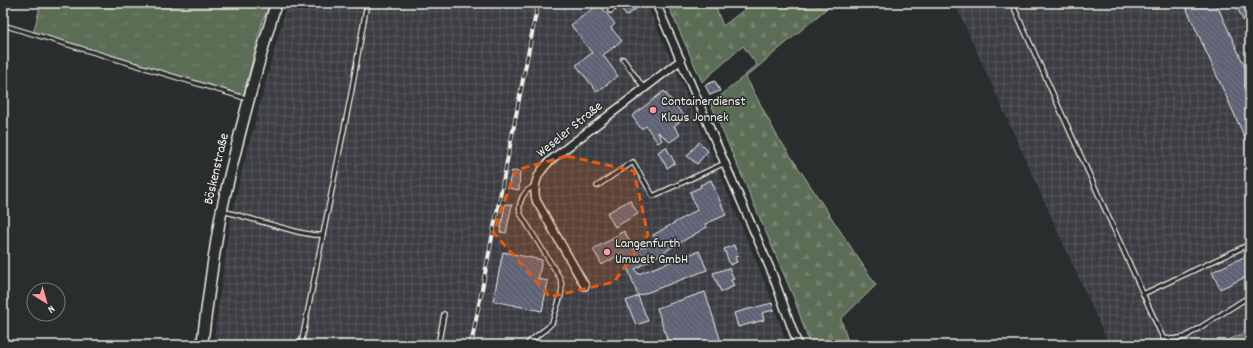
<svg xmlns="http://www.w3.org/2000/svg" width="1253" height="348" viewBox="0 0 1253 348" font-family="Dekko,sans-serif">
  <style>
    .industrial { fill: url(#industrial-grid) }
    .grass { fill: url(#grass-tufts); stroke: #a8afa0 }
    .forest { fill: url(#forest-firs); stroke: #a8afa0 }
    .building { fill: url(#building-back-hatch); stroke: #f4f1e8 }
    .lines { fill: none; stroke-linecap: round; stroke-linejoin: round }
    .lane-casing { stroke: #f4f1e8; stroke-width: 6 }
    .street-casing { stroke: #f4f1e8; stroke-width: 10 }
    .secondary-casing { stroke: #f4f1e8; stroke-width: 13 }
    .lane { stroke: #2a2d2e; stroke-width: 3.5 }
    .street { stroke: #2a2d2e; stroke-width: 7 }
    .secondary { stroke: #2a2d2e; stroke-width: 10 }
    .rail-casing { stroke: #f4f1e8; stroke-width: 4 }
    .rail { stroke: #2a2d2e; stroke-width: 2.5; stroke-dasharray: 8; stroke-linecap: butt }
    .marked { fill: #e8590c; fill-opacity: 0.2; stroke: #e8590c; stroke-width: 3; stroke-dasharray: 8 5; stroke-linejoin: round }
    .poi-dot { fill: #ff9aa2; stroke: #2a2d2e; stroke-width: 1.5 }
    .labels { text-anchor: middle; dominant-baseline: central; stroke-width: 3; stroke-linejoin: round; paint-order: stroke }
    .poi-label { font-size: 14px; fill: #f4f1e8; stroke: #2a2d2e; text-anchor: start }
    .street-label { font-size: 14px; fill: #f4f1e8; stroke: #2a2d2e }
  </style>
  <defs>
    <pattern id="industrial-grid" width="8" height="8" patternUnits="userSpaceOnUse"><rect width="8" height="8" fill="#3a3d43"/><path d="M0 4h8M4 0v8" fill="none" stroke="#575a5e"/></pattern>
    <pattern id="grass-tufts" width="24" height="20" patternUnits="userSpaceOnUse"><rect width="24" height="20" fill="#5b6d57"/><path d="M3 7l-1-3M5 7V3M7 7l1-3M15 17l-1-3M17 17v-4M19 17l1-3" fill="none" stroke="#73826f"/></pattern>
    <pattern id="forest-firs" width="22" height="20" patternUnits="userSpaceOnUse"><rect width="22" height="20" fill="#5b6d57"/><path d="M5 1l3.5 6h-7zM16 11l3.5 6h-7z" fill="#73826f"/></pattern>
    <pattern id="building-back-hatch" width="6" height="6" patternUnits="userSpaceOnUse"><rect width="6" height="6" fill="#5e6274"/><path d="M-1 5l2 2M0 0l6 6M5-1l2 2" fill="none" stroke="#767988"/></pattern>
  </defs>
  <rect width="100%" height="100%" fill="#2a2d2e"/>
  <filter id="ink" filterUnits="userSpaceOnUse"><feTurbulence type="fractalNoise" baseFrequency=".025" numOctaves="2"/><feDisplacementMap in="SourceGraphic" scale="8" xChannelSelector="R" yChannelSelector="G"/><feConvolveMatrix kernelMatrix="1 2 1 2 8 2 1 2 1" color-interpolation-filters="sRGB"/></filter>
  <g filter="url(#ink)">
    <path class="industrial" d="M287 3H646L677 73 712 155 770 295 787 345H213L230 222 243 167Z
      M955 3H1250V330L1218 345H1109Z"/>
    <path class="grass" d="M41 3H271L263 19 243 97 33 34Z
      M1250 330V345H1218Z"/>
    <path class="forest" d="M667 3H714L723 26 753 3H833L746 77 776 134 876 285 841 319 849 345H810L794 298 711 104 757 65 743 46 702 82Z"/>
    <path class="building" d="M630 3H633L637 8 626 16 622 9Z
      M1184 3H1216L1250 78V149Z
      M1235 3H1250V35Z
      M599 4 615 24 611 28 622 41 603 55 618 76 597 92 576 65 592 53 571 25Z
      M715 81 720 91 710 95 705 85Z
      M664 91 685 117 674 126 680 135 670 142 657 131 662 140 658 143 646 126 641 129 632 116Z
      M699 142 708 151 697 164 687 156Z
      M666 147 675 163 667 168 658 152Z
      M512 171 520 172 519 190 508 188Z
      M711 180 726 215 705 224 707 227 635 269 638 274 699 251 707 270 638 296 648 321 636 325 626 301 638 296 622 253 602 265 593 249 616 237 615 236 624 231 635 250 657 242 653 235 697 210 690 192 701 187 700 185Z
      M630 200 638 214 615 227 607 213Z
      M505 204 512 205 506 233 500 232Z
      M734 245 738 256 735 257 737 262 730 265 724 249Z
      M503 252 542 260 538 279 548 281 542 311 493 301Z
      M1250 254V275L1220 289 1212 272Z
      M729 268 734 279 731 280 734 286 721 292 713 273Z
      M705 292 722 345H669L657 308Z
      M772 303 774 310 762 313 764 320 738 327 734 313Z"/>
    <g class="lines">
      <g class="lane-casing">
        <path id="lane" d="M1012 3 1163 338 1173 339 1185 337 1250 296
          M610 11 621 3
          M3 25 248 99
          M623 59 644 88
          M597 186 633 162 653 196 725 163
          M223 211 298 232 314 235H323
          M1143 294 1250 244
          M301 345 351 94 367 3
          M438 345 444 314
          M527 345 530 341 547 328 552 323 561 295 562 286 560 278 520 213C518 201 524 190 535 186"/>
      </g>
      <g class="street-casing">
        <path id="street" d="M656 3 772 273 798 345
          M585 286 536 200C532 182 539 171 552 159L681 60"/>
      </g>
      <g class="secondary-casing">
        <path id="secondary" d="M202 345C208 300 213 254 222 209 237 140 256 71 276 3"/>
      </g>
      <use href="#lane" class="lane"/>
      <use href="#street" class="street"/>
      <use href="#secondary" class="secondary"/>
      <g class="rail-casing">
        <path id="rail" d="M471 345 538 3"/>
      </g>
      <use href="#rail" class="rail"/>
    </g>
  </g>
  <path class="marked" d="M567 156 634 171 648 235 614 282 550 297 493 232 516 170Z"/>
  <g class="poi-dot">
    <circle cx="653" cy="110" r="4"/>
    <circle cx="607" cy="252" r="4"/>
  </g>
  <g class="labels">
    <g class="poi-label">
      <text x="661" y="102">Containerdienst<tspan x="661" dy="16">Klaus Jonnek</tspan></text>
      <text x="615" y="244">Langenfurth<tspan x="615" dy="16">Umwelt GmbH</tspan></text>
    </g>
    <g class="street-label">
      <text transform="translate(570 130) rotate(-39)">Weseler Straße</text>
      <text transform="translate(217 169) rotate(-77)">Böskenstraße</text>
    </g>
  </g>
  <rect width="1253" height="348" fill="none" stroke="#2a2d2e" stroke-width="16"/>
  <rect x="8" y="8" width="1237" height="332" fill="none" stroke="#f4f1e8" stroke-width="1.5" filter="url(#ink)"/>
  <g transform="translate(46 302) rotate(143)"><circle r="19" fill="#2a2d2e" stroke="#7b7b78"/>
  <path d="M0-3L7 15L0 10L-7 15Z" fill="#ff9aa2"/>
  <text y="-6" font-size="11" font-weight="bold" text-anchor="middle" fill="#f4f1e8">N</text>
  </g>
</svg>
